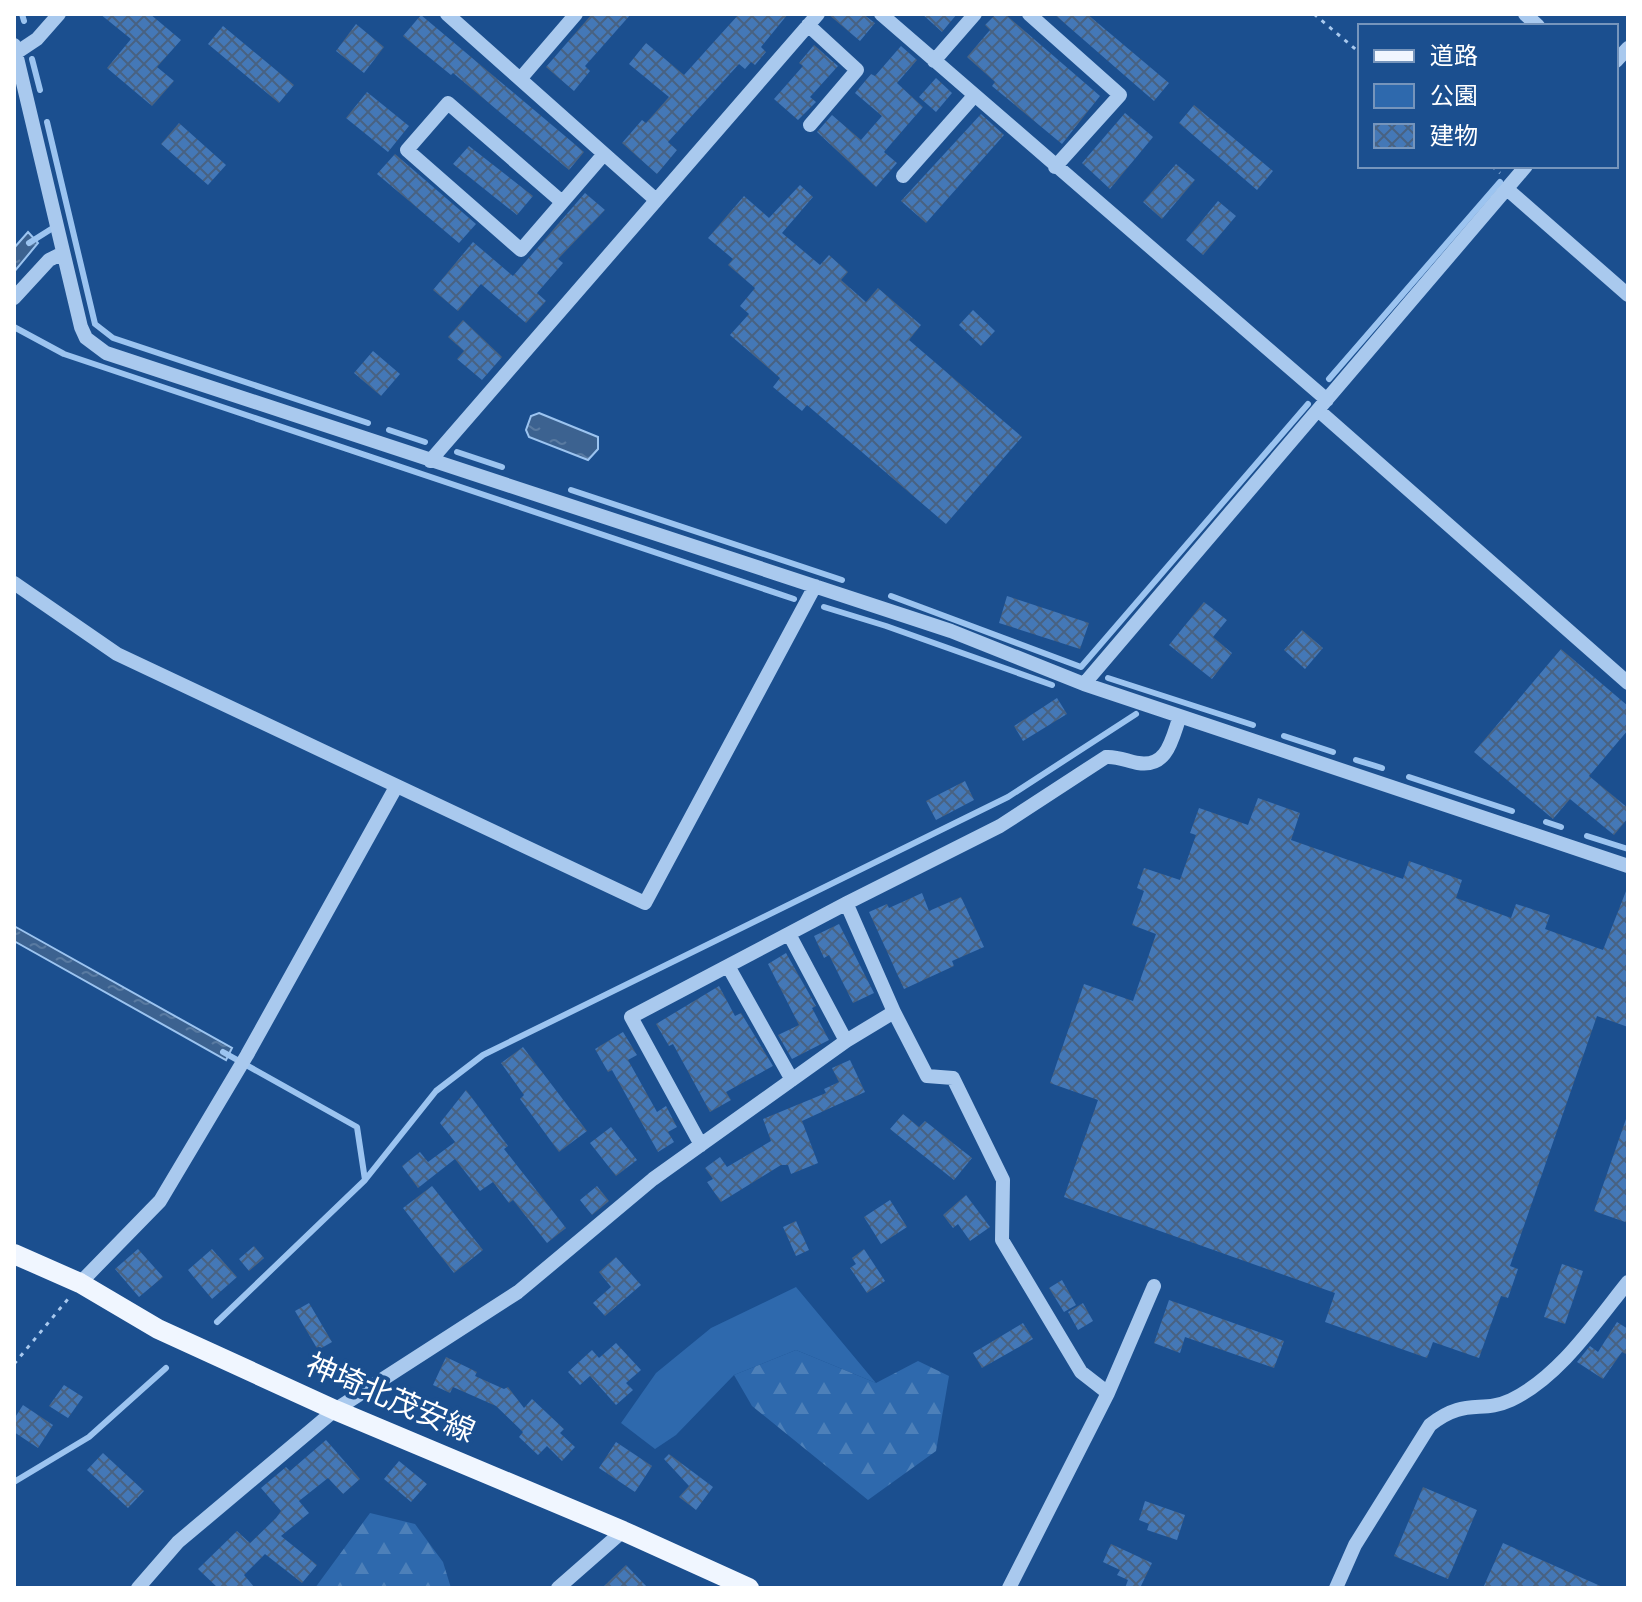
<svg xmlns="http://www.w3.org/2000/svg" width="1642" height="1602" viewBox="0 0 1642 1602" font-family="'Alegreya Sans','Noto Sans JP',sans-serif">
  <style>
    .green { fill: #2e69ad }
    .forest { fill: url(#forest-firs) }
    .water { fill: url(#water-ripples); stroke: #9cc4f0; stroke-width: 2 }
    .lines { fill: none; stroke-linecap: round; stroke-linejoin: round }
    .stream { stroke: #9cc4f0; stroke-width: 6 }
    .building { fill: url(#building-cross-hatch) }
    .path { stroke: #a9c9ee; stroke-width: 3; stroke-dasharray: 4 6; stroke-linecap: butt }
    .minor { stroke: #a9c9ee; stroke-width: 14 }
    .major { stroke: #f0f6ff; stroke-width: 20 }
    .labels { text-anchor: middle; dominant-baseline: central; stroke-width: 8; stroke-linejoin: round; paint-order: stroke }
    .street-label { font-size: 30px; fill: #fff; stroke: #1b4f8f }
  </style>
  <defs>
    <pattern id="forest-firs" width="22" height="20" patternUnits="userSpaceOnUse" patternTransform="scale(2)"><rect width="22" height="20" fill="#2e69ad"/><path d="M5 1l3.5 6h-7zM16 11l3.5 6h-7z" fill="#4d80b9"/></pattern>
    <pattern id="water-ripples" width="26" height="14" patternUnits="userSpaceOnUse" patternTransform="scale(2)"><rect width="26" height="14" fill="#3c6290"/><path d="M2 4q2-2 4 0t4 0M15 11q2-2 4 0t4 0" fill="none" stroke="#597aa1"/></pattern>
    <pattern id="building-cross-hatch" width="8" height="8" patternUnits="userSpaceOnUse" patternTransform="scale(2)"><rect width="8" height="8" fill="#4478b7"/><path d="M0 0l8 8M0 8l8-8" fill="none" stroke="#486282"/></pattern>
  </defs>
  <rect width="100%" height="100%" fill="#1b4f8f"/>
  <path class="green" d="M796 1287 876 1383 796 1350 734 1375 676 1435 655 1449 621 1423 656 1373 711 1328Z"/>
  <path class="forest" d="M796 1350 876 1383 918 1361 949 1376 936 1451 868 1500 752 1406 734 1375Z
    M370 1513 415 1524 443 1562 451 1588H315Z"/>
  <path class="water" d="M28 232 38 243 14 272V248Z
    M539 413 598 437V449L588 460 529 437 526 430 531 416Z
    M14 926 232 1048 226 1060 14 941Z"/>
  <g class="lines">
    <path class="stream" d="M22 14 24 21
      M32 59 40 90
      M47 122 95 324 113 338 368 423
      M29 243 56 226
      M14 327 64 354 794 599
      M1329 379 1500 182
      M389 430 425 442
      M457 452 502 467
      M571 490 842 580
      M891 596 1081 667 1308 404
      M824 607 886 626 1052 685
      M1108 678 1253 725
      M1284 736 1333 752
      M1356 760 1382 768
      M1409 777 1512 811
      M1546 822 1561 827
      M1587 836 1628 849
      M223 1052 357 1127 365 1180
      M217 1322 365 1180 436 1091 483 1055 1008 797 1136 714
      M14 1482 89 1437 166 1368"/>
  </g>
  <path class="building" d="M100 14H150L181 40 157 67 174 81 152 106 107 68 131 39Z
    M592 14H631L585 66 590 71 574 91 546 67Z
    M739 14H788L761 47 766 52 755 65 751 62 745 69 739 64 668 142 677 150 657 174 622 143 642 120 646 123 669 97 629 64 646 43 684 75Z
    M828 14H863L875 23 860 41Z
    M922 14H957L942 32Z
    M996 14H1005L1100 96 1062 144 992 86 995 82 967 57 990 30 985 25Z
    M1054 14H1087L1169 83 1154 101Z
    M421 15 584 152 569 170 453 73 451 75 403 36Z
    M356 24 384 47 364 73 336 51Z
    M223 26 294 85 279 103 208 44Z
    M814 45 838 66 810 97 816 102 798 120 774 99 803 66 799 63Z
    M901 46 917 60 897 83 923 107 884 152 897 163 876 187 817 132 832 115 861 140 882 116 855 93 871 74 875 76Z
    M936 78 952 93 936 112 919 97Z
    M367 92 409 126 388 152 346 118Z
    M1194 105 1273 171 1257 190 1179 123Z
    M1125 113 1153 137 1110 189 1082 163Z
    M981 114 1004 135 926 223 901 201Z
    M179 123 226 165 208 185 161 144Z
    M469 146 533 196 517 215 453 164Z
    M395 154 476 224 459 243 377 174Z
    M1176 164 1195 180 1162 219 1143 202Z
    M800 185 813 197 782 233 820 265 829 255 848 272 841 280 866 302 878 288 921 325 909 340 1022 437 946 524 807 405 802 411 773 387 780 378 730 335 749 314 740 306 755 288 728 265 733 259 708 238 744 196 769 218Z
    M585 193 605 210 558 259 563 263 537 293 546 301 526 323 481 284 458 311 433 290 473 242 513 276Z
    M1218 201 1236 216 1203 255 1186 240Z
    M973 310 995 331 981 346 959 325Z
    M463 320 502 357 482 380 457 359 464 351 448 337Z
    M373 351 400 374 381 396 354 373Z
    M1007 596 1089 623 1080 649 999 623Z
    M1204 602 1227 620 1213 637 1232 653 1212 679 1169 645Z
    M1302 630 1323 648 1305 669 1284 650Z
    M1561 649 1628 706V730L1589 776 1628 808V818L1614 835 1570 799 1553 819 1474 752Z
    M1057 698 1067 714 1023 741 1014 726Z
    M965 781 974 800 936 820 926 801Z
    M1258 798 1300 813 1291 840 1403 879 1409 861 1462 880 1456 898 1511 918 1516 904 1550 915 1545 929 1603 950 1628 886V1027L1597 1016 1510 1266 1518 1269 1508 1298 1501 1296 1479 1358 1433 1342 1427 1358 1325 1322 1335 1293 1064 1197 1098 1100 1050 1083 1084 984 1133 1001 1156 934 1132 925 1144 891 1137 888 1144 868 1180 880 1196 835 1190 833 1199 808 1248 825Z
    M922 893 929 911 961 897 984 947 952 961 954 966 904 989 869 912 887 904 889 908Z
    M839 924 874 993 853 1003 829 955 824 958 814 936Z
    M786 953 816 1006 812 1008 829 1040 792 1059 778 1035 799 1025 768 964Z
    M719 986 735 1016 741 1013 773 1066 726 1092 731 1100 710 1112 673 1044 669 1046 656 1024Z
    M623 1032 637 1055 628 1060 657 1112 666 1106 677 1127 668 1132 674 1142 658 1152 612 1070 608 1072 595 1049Z
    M523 1047 587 1131 559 1152 520 1099 524 1095 501 1063Z
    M850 1060 865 1092 802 1121 818 1163 791 1174 788 1165H781L721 1202 707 1182 713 1179 705 1168 720 1157 727 1167 771 1141 763 1119 826 1093 824 1089 839 1082 832 1068Z
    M466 1090 508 1146 504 1149 566 1228 547 1243 513 1200 509 1203 493 1182 480 1191 455 1159 418 1188 402 1166 420 1152 428 1162 455 1142 440 1123Z
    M903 1114 919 1127 925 1121 972 1158 954 1180 890 1129Z
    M1626 1119H1628V1223L1594 1211Z
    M611 1127 637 1160 616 1176 590 1143Z
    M432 1186 483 1250 454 1273 403 1208Z
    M597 1186 609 1201 592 1215 580 1200Z
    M966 1195 990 1227 970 1241 958 1224 953 1228 943 1215Z
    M890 1200 907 1227 881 1244 864 1217Z
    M796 1221 809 1250 796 1256 783 1227Z
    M254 1246 264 1258 249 1271 239 1259Z
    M138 1249 163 1277 139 1297 115 1269Z
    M212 1249 237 1277 212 1299 188 1270Z
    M864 1249 885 1281 867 1293 850 1268 856 1264 852 1258Z
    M616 1257 641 1285 605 1316 593 1303 611 1287 599 1272Z
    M1562 1264 1583 1271 1565 1324 1544 1317Z
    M1062 1280 1076 1305 1064 1312 1049 1288Z
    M1169 1300 1284 1341 1274 1368 1185 1337 1180 1353 1154 1343Z
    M309 1303 332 1342 318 1350 295 1311Z
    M1083 1303 1093 1321 1078 1330 1068 1312Z
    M1617 1322 1628 1329V1355L1622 1352 1603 1379 1577 1362 1590 1346 1598 1352Z
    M1023 1323 1033 1339 982 1368 973 1353Z
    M616 1343 641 1370 626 1383 633 1390 616 1405 590 1376 580 1385 568 1372 592 1350 599 1358Z
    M446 1357 477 1372 475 1376 504 1389 508 1387 524 1408 532 1399 564 1429 560 1433 575 1447 562 1461 547 1446 538 1455 519 1437 523 1432 496 1406 453 1387 450 1393 433 1385Z
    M64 1385 83 1397 68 1418 49 1406Z
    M23 1405 53 1425 38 1448 14 1432V1419Z
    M326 1440 360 1479 343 1494 328 1478 299 1501 309 1513 281 1536 317 1565 302 1583 265 1554 244 1575 255 1588H218L198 1569 237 1531 250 1543 276 1518 281 1511 261 1488 286 1467 290 1471Z
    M616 1442 652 1466 635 1492 599 1468Z
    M103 1453 144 1491 128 1508 87 1470Z
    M669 1454 713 1487 696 1510 679 1497 689 1486 664 1459Z
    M399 1461 427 1484 411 1502 384 1479Z
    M1423 1487 1477 1510 1448 1579 1394 1556Z
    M1145 1501 1185 1515 1177 1540 1147 1530 1149 1524 1139 1520Z
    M1503 1543 1605 1588H1483Z
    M1111 1544 1152 1563 1140 1588H1125L1128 1580 1117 1575 1120 1570 1103 1562Z
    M626 1565 648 1588H602Z"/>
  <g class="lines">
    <path class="path" d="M1314 14 1360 53
      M1492 166 1500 173
      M14 1364 68 1299"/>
    <path class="minor" d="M447 14 656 200
      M881 14 1327 400
      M1029 14 1120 95 1055 167
      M1525 14 1538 26
      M808 25 857 70 810 125
      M14 45 81 327 86 338 106 353 951 631 1084 684 1628 866
      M16 53 37 39 59 14
      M934 61 975 14
      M1616 61 1628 48
      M521 78 576 14
      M903 176 974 96
      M1507 189 1628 295
      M562 202 448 103 407 150 521 250 604 154
      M14 298 49 260 63 253
      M1318 410 1628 683
      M430 461 818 14
      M14 583 117 654 645 903 815 586
      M1084 684 1526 166
      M789 934 846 1041
      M728 966 792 1080
      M894 1012 848 907 849 902 1000 826 1106 757C1117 756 1127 761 1138 763 1168 768 1172 738 1180 716
      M701 1145 631 1017 849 902
      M80 1283 160 1201 247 1055 396 787
      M138 1588 178 1542 335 1410 518 1292 653 1179 846 1041 894 1012 927 1076 953 1078 1003 1180 1002 1240 1081 1372 1108 1393
      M558 1588 623 1531
      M1009 1588 1108 1393 1154 1286
      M1336 1588 1355 1545 1430 1425C1465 1397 1481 1414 1511 1400 1559 1377 1595 1323 1628 1282"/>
    <path class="major" d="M14 1254 80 1283 158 1329 335 1410 623 1531 749 1588"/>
  </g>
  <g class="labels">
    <g class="street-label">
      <text transform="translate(390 1399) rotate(23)">神埼北茂安線</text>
    </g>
  </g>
  <rect width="1642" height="1602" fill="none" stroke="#ffffff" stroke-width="32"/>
  <rect x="1358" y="24" width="260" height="144" fill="#1b4f8f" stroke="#7695bc" stroke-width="2"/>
  <rect x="1374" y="50" width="40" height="12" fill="#f0f6ff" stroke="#7695bc" stroke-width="2"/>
  <text x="1430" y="64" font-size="24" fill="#ffffff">道路</text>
  <rect x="1374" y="84" width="40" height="24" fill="#2e69ad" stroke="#7695bc" stroke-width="2"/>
  <text x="1430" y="104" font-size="24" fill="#ffffff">公園</text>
  <rect x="1374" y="124" width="40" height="24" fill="url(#building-cross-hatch)" stroke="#7695bc" stroke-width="2"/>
  <text x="1430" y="144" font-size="24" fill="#ffffff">建物</text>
</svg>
